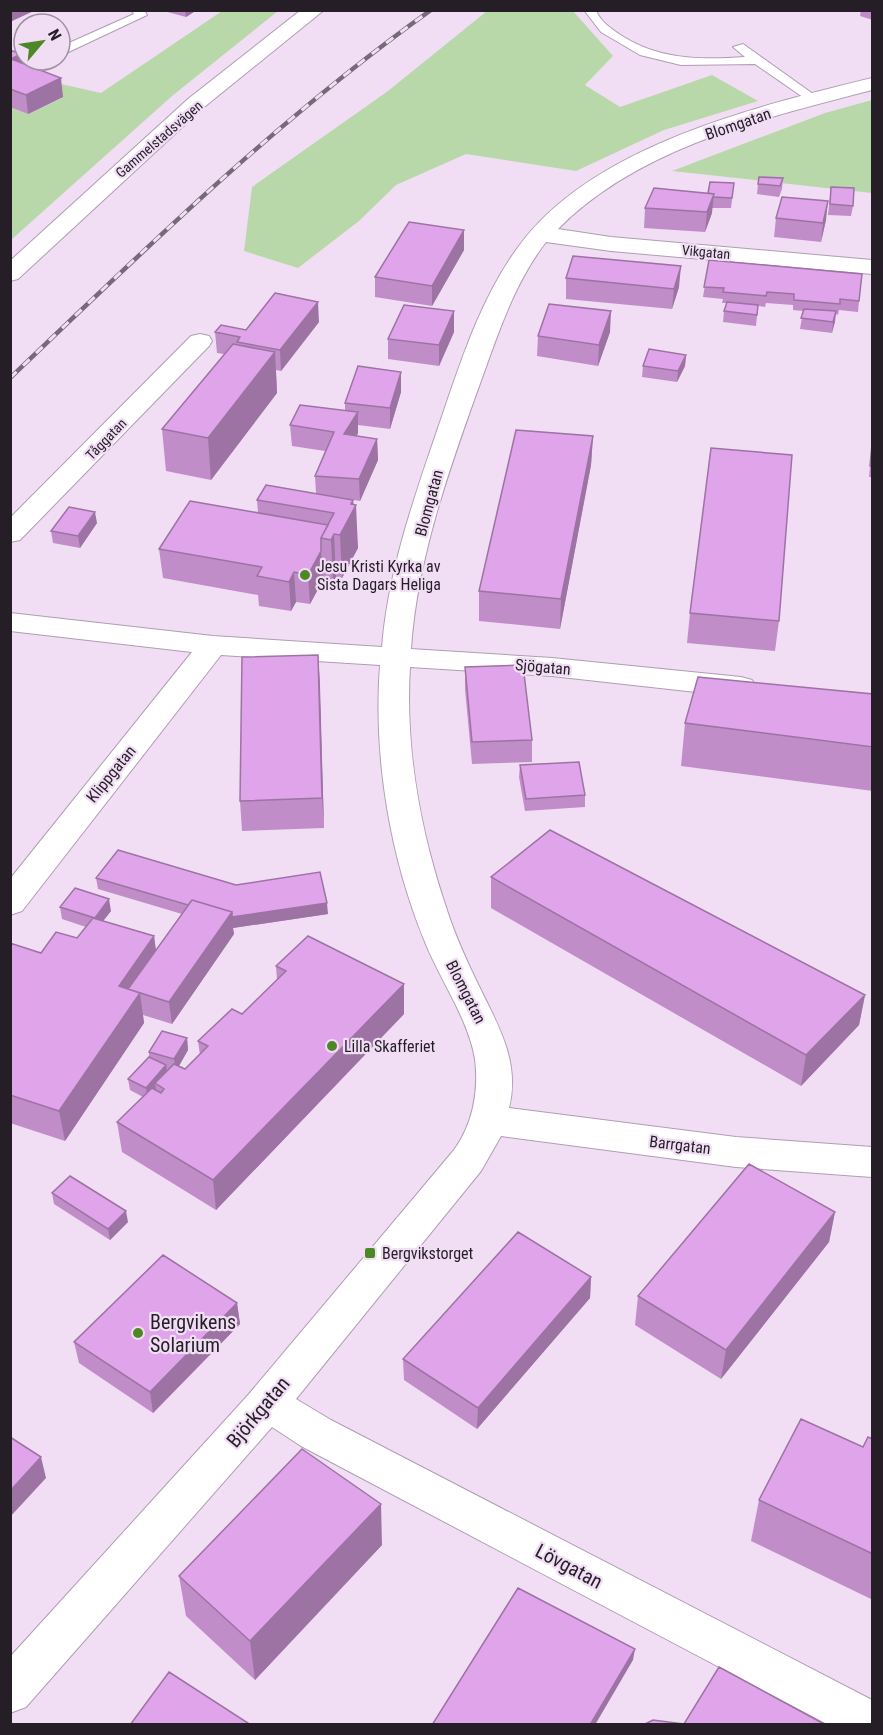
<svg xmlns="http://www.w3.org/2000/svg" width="883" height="1735" viewBox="0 0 883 1735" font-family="'Roboto Condensed',sans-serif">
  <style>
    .green { fill: #b8d8a9 }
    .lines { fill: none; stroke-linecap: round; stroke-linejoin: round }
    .service-casing { stroke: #af9db2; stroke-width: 2 }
    .minor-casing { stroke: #af9db2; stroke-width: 2 }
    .tertiary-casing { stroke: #af9db2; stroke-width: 2 }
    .service { fill: #fff; fill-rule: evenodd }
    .minor { fill: #fff; fill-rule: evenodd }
    .tertiary { fill: #fff; fill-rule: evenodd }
    .rail-casing { stroke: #766a78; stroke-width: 4.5 }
    .rail { stroke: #f1def5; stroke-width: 3; stroke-dasharray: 9; stroke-linecap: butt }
    .wall { fill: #c08dc8 }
    .shaded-wall { fill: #9c73a3 }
    .building { fill: #dfa4e9; stroke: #9c73a3; stroke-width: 1.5 }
    .poi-dot { fill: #4c8826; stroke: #f1def5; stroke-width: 2 }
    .labels { text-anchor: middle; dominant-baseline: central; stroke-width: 4.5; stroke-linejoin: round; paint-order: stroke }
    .far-street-label { font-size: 14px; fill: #251e26; stroke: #f1def5 }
    .street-label { font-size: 16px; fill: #251e26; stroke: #f1def5 }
    .poi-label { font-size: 16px; fill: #251e26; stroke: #f1def5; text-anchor: start }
    .near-poi-label { font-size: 20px; fill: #251e26; stroke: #f1def5; text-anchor: start }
    .near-street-label { font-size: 20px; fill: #251e26; stroke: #f1def5 }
  </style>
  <rect width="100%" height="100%" fill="#f1def5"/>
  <path class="green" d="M222 11H278L172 96 11 240V107L28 114 62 98 52 82 101 93Z
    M487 11H573L613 56 585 85 620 107 712 75 758 101 664 130 576 171 466 154 396 185 359 221 298 268 244 251 252 187 388 91Z
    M872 100V193L672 171 825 113Z"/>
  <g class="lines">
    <g class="service-casing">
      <path id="service" d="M131 10H144L147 15 60 56V47L134 14Z
        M584 10H596C600 21 609 27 619 34 658 60 700 60 745 57L733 47 743 44 820 99 818 102H810L755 64 681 65 640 55 601 32Z
        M33 60H48L36 67 30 63Z"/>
    </g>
    <g class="minor-casing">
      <path id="minor" d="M872 78V90C765 118 639 147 558 229L611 237 872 260V274L611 251 546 242C515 282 499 331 482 378 451 464 417 557 411 649L552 658 741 677 752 680 756 687 752 694 741 697 552 676 410 667C405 746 420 829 445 904 453 930 464 955 476 980 496 1022 521 1060 509 1108L736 1137 872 1147V1177L736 1167 501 1136 481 1171 296 1399 331 1420 872 1700V1724H827L301 1446 272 1427 26 1707 10 1713V1657L249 1394 454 1150C473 1124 479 1091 475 1059 468 1018 440 980 425 942 390 857 373 757 380 665L221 655 22 911 10 915V879L192 652 10 631V613L213 636 382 647C388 572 414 498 438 428 459 367 480 298 519 246 592 146 757 106 872 78Z
        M200 334 209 336 212 341 209 346 20 540 10 542V518L191 336Z"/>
    </g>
    <g class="tertiary-casing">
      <path id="tertiary" d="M301 10H324L203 108 18 279 10 281V261L188 99Z"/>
    </g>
    <use href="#service" class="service"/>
    <use href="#minor" class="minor"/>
    <use href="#tertiary" class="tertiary"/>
    <g class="rail-casing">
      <path id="rail" d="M10 378C145 249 278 119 431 10"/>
    </g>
    <use href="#rail" class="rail"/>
  </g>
  <path class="wall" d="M160 10H197L186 17Z
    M861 10H873V20L860 16Z
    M10 50 21 54 22 64 63 97 28 114 10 107Z
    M783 178 782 189 779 197 757 194 758 184Z
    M734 183 731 208H712V213L705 232 644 228 645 208 708 193Z
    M831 187 853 206 851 216 828 215Z
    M776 218 826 220 821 242 774 237Z
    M464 250 432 306 375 297V277Z
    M709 260 859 301 858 312 839 310 838 315 836 314 832 333 800 329 803 311 793 310V305L766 303 765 307 758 306 756 326 723 322 724 311 727 303H722L723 299 703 297Z
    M566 278 679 287 672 309 566 299Z
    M454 311V332L439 366 388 359V339Z
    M319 322 281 371 276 370 277 393 211 480 166 471 162 429 224 354 217 353 215 332 246 330Z
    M610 332 598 366 537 356 538 336Z
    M686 355 685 366 677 382 642 377 643 366Z
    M401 372V392L390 429 358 425V433L357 436 377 439 378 460 360 501 353 500 358 548 342 578 336 577 333 582 323 580 310 604 296 602 291 611 259 606 258 595 163 578 159 549 258 513 257 500 316 493 315 476 325 451 292 446 290 425 345 411V403Z
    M593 436 591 465 560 629 479 621V591Z
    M872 445H873V477H869Z
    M97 523 80 548 53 543 51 531Z
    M690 613 779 621 775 651 687 643Z
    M465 667 532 740V762L472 764 465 689Z
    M319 669 324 828 242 831 240 801Z
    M873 694V791L681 766 685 723Z
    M520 765 585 795V807L525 811 519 777Z
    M491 877 865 995 859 1025 801 1086 491 908Z
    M96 878 328 914 233 928 234 934 172 1024 143 1015 144 1023 65 1141 10 1123V943L41 953 77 938 86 927 62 919 60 907 111 911 103 921 154 936 156 951 182 914 98 889Z
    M276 966 404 1014 216 1210 122 1152 117 1122 143 1097 130 1090 128 1079 149 1057V1052L187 1038 188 1050 179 1066 185 1069 200 1055 198 1041 242 1014 277 980Z
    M52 1193 128 1222 110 1240 54 1204Z
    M835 1212 829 1242 721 1379 635 1325 638 1296Z
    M591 1277 590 1298 477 1429 404 1380 403 1359Z
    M237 1303 240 1324 153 1413 79 1363 74 1342Z
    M873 1439V1600L751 1541 759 1500 863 1447Z
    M382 1545 255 1680 186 1616 179 1576Z"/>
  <path class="shaded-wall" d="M10 10H36L10 22Z
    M185 10H197L186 17Z
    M21 54 24 73 11 59Z
    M61 78 63 97 28 114 26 95Z
    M714 194 712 213 705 232 707 212Z
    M828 201 826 220 821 242 823 223Z
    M464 230V250L432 306V286Z
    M681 266 679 287 672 309 674 289Z
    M318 302 319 322 281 371 280 350Z
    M454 311V332L439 366V345Z
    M611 311 610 332 598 366 599 345Z
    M836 311 835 322 832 333 833 322Z
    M275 352 277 393 211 480 208 438Z
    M686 355 685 366 677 382 678 371Z
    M401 372V392L390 429V408Z
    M358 412V433L345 455 344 434Z
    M593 436 591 465 560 629 561 599Z
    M377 439 378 460 360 501 359 479Z
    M353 500 354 510 356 505 358 548 342 578 340 535Z
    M95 512 97 523 80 548 78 536Z
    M334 534 336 577 333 582 331 540Z
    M321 551 323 580 310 604 308 575Z
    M294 572 296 602 291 611 289 582Z
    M318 655 320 685 324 828 322 798Z
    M109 899 111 911 96 930 94 919Z
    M327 903 328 914 233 928 234 934 172 1024 169 1002 232 912Z
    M154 936 158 967 140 993 119 986Z
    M404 984V1014L216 1210 213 1180Z
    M140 993 144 1023 65 1141 59 1111Z
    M865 995 859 1025 801 1086 806 1055Z
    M187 1038 188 1050 176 1071 174 1059Z
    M166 1065 168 1077 155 1083 156 1090 148 1099 146 1088Z
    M126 1211 128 1222 110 1240 108 1229Z
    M835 1212 829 1242 721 1379 726 1350Z
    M591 1277 590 1298 477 1429 478 1408Z
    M237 1303 240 1324 153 1413 150 1392Z
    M41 1457 46 1478 10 1517V1491Z
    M381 1504 382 1545 255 1680 250 1641Z
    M635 1649 633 1660 595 1725H590Z"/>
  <path class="building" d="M10 50 21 54 11 59 61 78 26 95 10 89Z
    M759 177 783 178 780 186 758 184Z
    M710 182 734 183 732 198 713 197 714 194 708 193Z
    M831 187 854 188 853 206 830 204Z
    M654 188 714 194 707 212 645 208Z
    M782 197 828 201 823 223 776 218Z
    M409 222 464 230 432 286 375 277Z
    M573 256 681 266 674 289 566 278Z
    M709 260 862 274 859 301 840 299V304L794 300V294L767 292 766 296 723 292 724 288 704 287Z
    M275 293 318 302 280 350 237 342 240 337 215 332 221 325 246 330Z
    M727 302 758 305 757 315 724 311Z
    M549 304 611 311 599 345 538 336Z
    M404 305 454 311 439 345 388 339Z
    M804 309 836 311 833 322 801 318Z
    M233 344 275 352 208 438 162 429Z
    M649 349 686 355 678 371 643 366Z
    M358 366 401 372 390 408 345 403Z
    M300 405 358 412 344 434 377 439 359 479 315 476 334 432 290 425Z
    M516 430 593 436 561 599 479 591Z
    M872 445H873V466H870Z
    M711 448 792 455 779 621 690 613Z
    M266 485 353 500 351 504 356 505 340 535 334 534 331 540 321 538 334 513 257 500Z
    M190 501 328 525 321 538V551L308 575 294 572 289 582 257 576 262 567 159 549Z
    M69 507 95 512 78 536 51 531Z
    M318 655 322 798 240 801 242 657Z
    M523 665 532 740 472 742 465 667Z
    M698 677 873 694V747L685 723Z
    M579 762 585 795 526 799 520 765Z
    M550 830 865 995 806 1055 491 877Z
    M118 850 236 885 320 872 327 903 232 917V912L192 900 188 905 96 878Z
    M75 888 109 899 95 918 60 907Z
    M192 900 232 912 169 1002 128 989Z
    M93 918 154 936 119 986 140 993 59 1111 10 1095V943L41 953 56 932 77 938Z
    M308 936 404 984 213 1180 117 1122 152 1088 161 1093 164 1089 155 1083 174 1064 185 1069 208 1046 198 1041 232 1009 242 1014 286 971 276 966Z
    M162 1031 187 1038 174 1059 149 1052Z
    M149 1057 166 1065 146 1088 128 1079Z
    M749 1164 835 1212 726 1350 638 1296Z
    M70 1176 126 1211 108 1229 52 1193Z
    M518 1232 591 1277 478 1408 403 1359Z
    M163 1255 237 1303 150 1392 74 1342Z
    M801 1419 863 1447 868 1437 873 1439V1554L759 1500Z
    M10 1437 41 1457 10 1491Z
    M302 1449 381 1504 250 1641 179 1576Z
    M518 1588 635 1649 590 1725H432Z
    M719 1667 826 1725H643L653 1720 684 1724Z
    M169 1672 251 1725H130Z"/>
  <g class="poi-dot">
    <circle cx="305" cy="575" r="6"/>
    <circle cx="332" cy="1046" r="6"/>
    <rect x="364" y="1247" width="12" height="12" rx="3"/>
    <circle cx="138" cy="1333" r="6"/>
  </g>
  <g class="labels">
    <g class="far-street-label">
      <text transform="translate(159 139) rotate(-41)">Gammelstadsvägen</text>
      <text transform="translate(706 252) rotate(5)">Vikgatan</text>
      <text transform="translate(106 439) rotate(-46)">Tåggatan</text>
    </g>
    <g class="street-label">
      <text transform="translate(738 124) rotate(-19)">Blomgatan</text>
      <text transform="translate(429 503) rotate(-75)">Blomgatan</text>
      <text transform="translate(543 667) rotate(5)">Sjögatan</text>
      <text transform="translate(111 774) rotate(-51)">Klippgatan</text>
      <text transform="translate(466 992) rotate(63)">Blomgatan</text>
      <text transform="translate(680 1145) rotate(7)">Barrgatan</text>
    </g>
    <g class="poi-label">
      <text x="317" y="566">Jesu Kristi Kyrka av<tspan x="317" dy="18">Sista Dagars Heliga</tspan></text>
      <text x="344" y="1046">Lilla Skafferiet</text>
      <text x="382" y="1253">Bergvikstorget</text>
    </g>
    <g class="near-poi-label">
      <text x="150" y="1322">Bergvikens<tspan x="150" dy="23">Solarium</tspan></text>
    </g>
    <g class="near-street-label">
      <text transform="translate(258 1412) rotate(-50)">Björkgatan</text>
      <text transform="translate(569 1566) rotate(28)">Lövgatan</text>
    </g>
  </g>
  <rect width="883" height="1735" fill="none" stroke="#251e26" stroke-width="24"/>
  <g transform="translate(42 42) rotate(61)"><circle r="28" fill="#f1def5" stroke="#9f91a2" stroke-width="1.5"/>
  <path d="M0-4.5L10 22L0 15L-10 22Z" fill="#4c8826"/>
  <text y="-9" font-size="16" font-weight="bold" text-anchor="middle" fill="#251e26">N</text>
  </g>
</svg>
